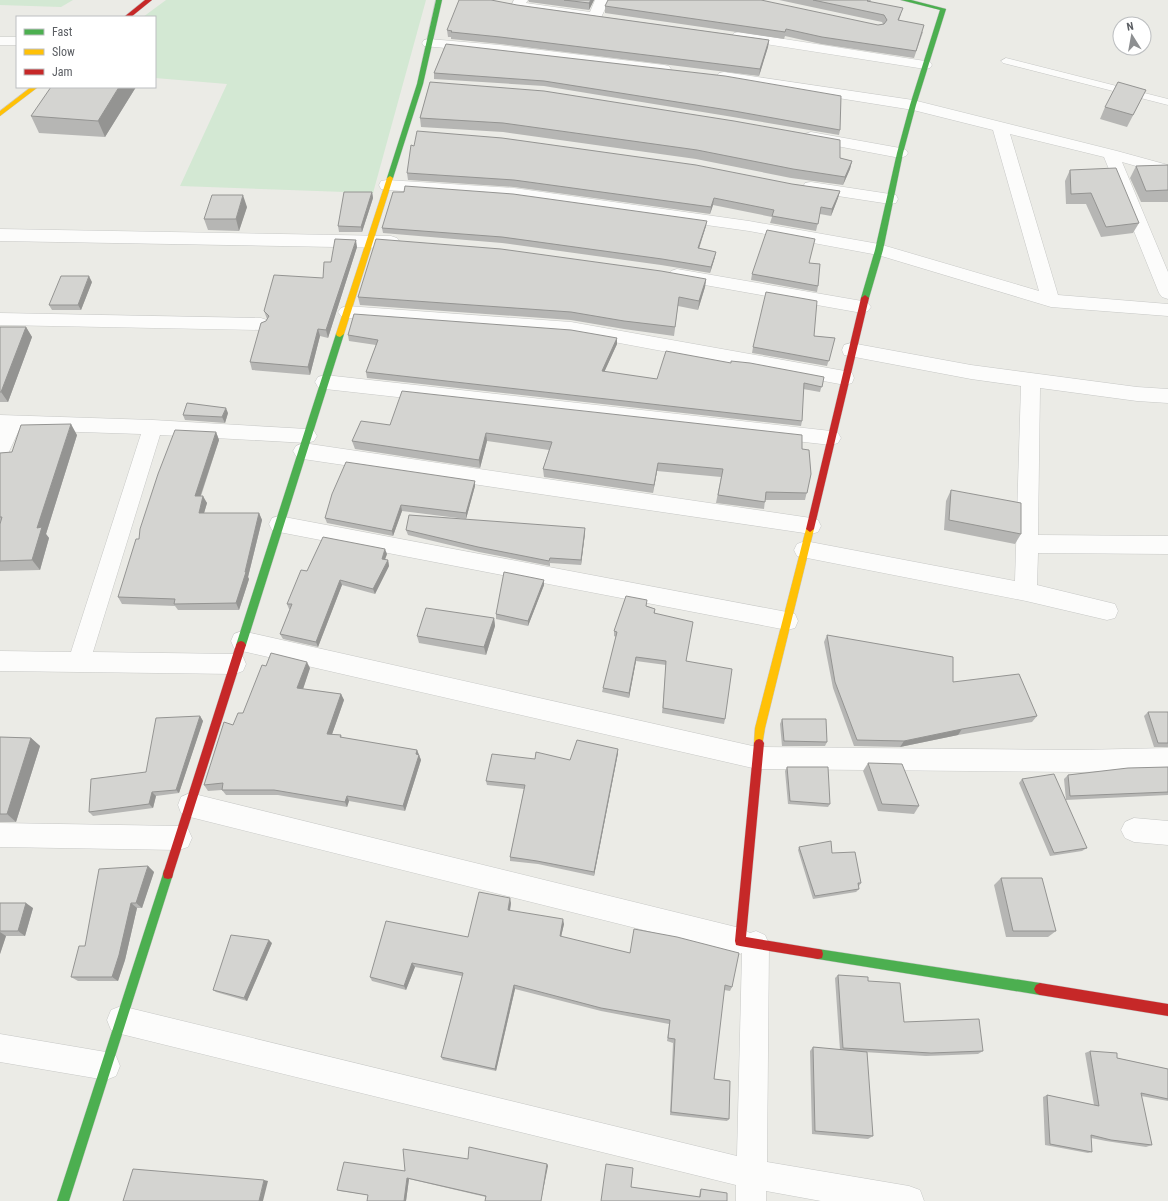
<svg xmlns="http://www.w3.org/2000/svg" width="1168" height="1201" viewBox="0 0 1168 1201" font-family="'Roboto Condensed',sans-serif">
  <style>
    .green { fill: #d3e8d3 }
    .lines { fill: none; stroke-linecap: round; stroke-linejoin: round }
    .lane-casing { stroke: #c7c8c6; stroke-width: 1 }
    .street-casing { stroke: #c7c8c6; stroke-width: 1 }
    .fast-casing { stroke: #c8c8c7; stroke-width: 1 }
    .slow-casing { stroke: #c8c8c7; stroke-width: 1 }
    .jam-casing { stroke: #c8c8c7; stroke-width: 1 }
    .lane { fill: #fcfcfb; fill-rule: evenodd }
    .street { fill: #fcfcfb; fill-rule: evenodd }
    .fast { fill: #4caf50; fill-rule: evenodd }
    .slow { fill: #ffc107; fill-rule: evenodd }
    .jam { fill: #c62828; fill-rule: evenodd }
    .wall { fill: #b6b6b4 }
    .shaded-wall { fill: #949492 }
    .building { fill: #d4d4d1; stroke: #949492 }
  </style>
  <rect width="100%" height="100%" fill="#ebebe6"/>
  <path class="green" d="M0 0H73L61 7 0 5Z
    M166 0H426L373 193 180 186 227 84 155 78V17H143Z"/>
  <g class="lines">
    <g class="lane-casing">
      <path id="lane" d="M1006 58 1168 99V105L1003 63 1001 61Z"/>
    </g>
    <g class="street-casing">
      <path id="street" d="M514 0H528L526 3 590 12 595 0H609L600 20 595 21 513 9 511 6Z
        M739 32 925 61 930 62 932 65 930 68 925 69 734 39 732 36 734 33Z
        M0 37H17V45H0Z
        M429 39 500 45 664 65 669 66 671 69 669 72 664 73 500 53 424 46 422 43 424 40Z
        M724 72 913 100 1117 151 1168 165V175L1122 162 1168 272V299L1162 297 1159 293 1104 157 1010 134 1058 295 1168 304V316L1051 307 878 255 749 231 514 198 387 190 381 189 379 185 381 181 387 180 514 188 749 221 879 244 1039 291 993 130 913 110 719 79 717 76 719 73Z
        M811 132 900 148 906 150 908 153 906 156 900 158 805 140 803 137 805 134Z
        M811 182 890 194 896 195 898 199 896 203 890 204 805 191 803 187 805 183Z
        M0 229 391 236 397 238 400 242 397 246 391 248 0 241Z
        M677 269 862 301 868 303 871 307 868 311 862 313 671 279 668 275 671 271Z
        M347 306 571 322 845 371 852 373 854 378 852 383 845 385 571 334 347 318 341 316 338 312 341 308Z
        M0 313 261 318 267 320 270 324 267 328 261 330 0 325Z
        M851 343 971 365 1137 387 1168 389V403L1137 401 1040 388 1038 535 1168 536V554L1038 553 1037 585 1115 604 1118 611 1115 618 1107 620 1026 601 797 556 794 550 797 544 805 541 1015 581 1021 386 971 379 844 355 842 350 844 345Z
        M325 375 831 431 838 433 841 438 838 443 831 445 325 389 318 387 315 382 318 377Z
        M0 415 153 420 307 429 314 431 317 436 314 441 307 443 160 435 93 652 235 654 243 657 246 664 243 671 235 674 0 671V651L71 652 141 434 19 430 7 456 0 459Z
        M303 443 811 518 818 520 821 526 818 532 811 534 303 459 296 456 293 451 296 446Z
        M279 516 787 612 795 614 798 621 795 628 787 630 279 532 272 530 269 524 272 518Z
        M242 631 757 747 1080 750 1168 748V770L1080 772 757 769 242 651 234 648 231 641 234 634Z
        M190 793 740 928 750 933 756 931 765 935 769 944 767 1162 909 1186 920 1190 924 1201H821L766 1191V1201H736V1185L121 1034 111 1030 107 1020 111 1010 121 1006 737 1156 742 953 740 954 190 817 181 813 178 805 181 797Z
        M1134 818 1168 821V845L1134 842 1125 838 1121 830 1125 822Z
        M0 823 179 826 188 829 192 838 188 847 179 850 0 847Z
        M0 1034 106 1052 116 1056 120 1066 116 1076 106 1080 0 1062Z"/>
    </g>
    <g class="fast-casing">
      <path id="fast" d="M436 0H442L423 84 393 178 390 180 388 179 387 178 417 84Z
        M901 0H911L946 9 916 105 903 153 883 250 869 298 865 301 861 298 875 250 897 153 910 105 940 10Z
        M340 331 344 334 246 645 244 648 241 649 238 648 236 645 336 334Z
        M168 869 172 870 173 874 69 1201H57L163 874 164 870Z
        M818 949 1040 983 1044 985 1046 989 1044 993 1040 995 818 959 814 958 813 954 814 950Z"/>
    </g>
    <g class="slow-casing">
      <path id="slow" d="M31 87H38L0 116V111Z
        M390 176 393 178 344 334 340 337 337 336 336 334 387 178Z
        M810 526 814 529 765 728 762 746 759 747 756 746 754 743 755 728 806 529Z"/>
    </g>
    <g class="jam-casing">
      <path id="jam" d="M145 0H152L131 17H124Z
        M865 295 869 298 814 529 810 532 806 529 861 298Z
        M241 641 244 642 246 645 173 874 172 878 168 879 164 878 163 874 236 645 238 642Z
        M759 739 762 740 764 743 746 937 818 949 822 950 823 954 822 958 818 959 740 946 736 945 735 941 754 743 756 740Z
        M1040 983 1168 1004V1016L1040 995 1036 993 1034 989 1036 985Z"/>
    </g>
    <use href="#lane" class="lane"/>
    <use href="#street" class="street"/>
    <use href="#fast" class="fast"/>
    <use href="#slow" class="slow"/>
    <use href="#jam" class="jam"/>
  </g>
  <path class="wall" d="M528 0H594L589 10 529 2Z
    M779 0H871L870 2 901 14 899 20 923 32 914 58 821 44 785 36 784 39 605 13V6L878 25 883 24 882 22Z
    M517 5 769 40 768 47 759 76 500 44 451 39V37H448L447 30Z
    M446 44 840 130 839 135 733 117 544 86 434 79V73Z
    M430 82 840 158 852 161 850 169 843 185 791 178 696 159 503 132 421 127 420 118Z
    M136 87 105 137 39 133 31 116Z
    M1140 102 1127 127 1100 119 1105 107Z
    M1168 165V202H1141L1130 178 1136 166Z
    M1070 170 1139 223 1133 233 1101 237 1086 204H1066L1065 181Z
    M407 173 792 184 840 191 838 198 831 216 820 214 816 231 770 223 772 217 713 205 710 214 514 187 408 180Z
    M372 192 373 198 362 232H339L338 226Z
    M247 207 239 231 208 230 204 219Z
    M706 226 699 249 715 257 710 273 661 265 502 243 383 233 382 228Z
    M357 247 328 338 320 336 310 375 252 370 250 362 266 321 267 319 264 311 323 278 331 262Z
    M809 263 818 286 817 292 751 280 752 274Z
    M706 279 705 287 698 310 678 306 674 336 624 329 571 320 360 305 358 297Z
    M92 282 81 310H52L49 305Z
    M0 327H26L32 337 8 402H0Z
    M348 335 617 344 604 372 657 379 731 363 824 377 820 392 803 389 802 421 801 426 367 378 366 372 376 345 349 341Z
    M814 336 835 338 827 366 752 353 753 347Z
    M228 413 225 423 185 420 183 415Z
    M390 425 802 449 811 474 805 500H765L764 509 716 503 721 477 657 471 653 493 544 477 543 469 549 450 487 441 480 468 355 449 352 441Z
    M216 432 219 440 201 496 207 503 204 513H259L262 520 248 577 249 579 239 610H178L175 606 122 604 118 597 139 539Z
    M77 435 46 534 49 538 40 570 0 571V453L12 452Z
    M475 481V486L466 519 402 511 393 536 327 523 325 518Z
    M951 490 1021 534 1015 544 944 530 946 501Z
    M406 530 585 533 581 565 550 563V566L479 552 408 535Z
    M387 554 385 560H388L389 566 375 594 342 585 318 647 283 639 280 634 290 609H289L287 604Z
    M544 580V585L528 626 496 619V614Z
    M647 606 655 609V613L686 661 725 719 724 724 662 713 666 665 636 661 629 698 602 692 603 688 616 637 614 636V631Z
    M494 618 495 626 486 655 419 643 417 636Z
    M827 635 953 682 1037 716 1032 722 958 735 900 747 854 746 833 688 824 642Z
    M266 666 310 668 303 689 341 694 344 700 332 734 341 735 342 738 417 750 421 760 405 811 349 801 347 807 278 795H226L222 790 208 791 204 785 233 725 243 713Z
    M1148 712H1168V747H1154L1144 716Z
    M200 716 203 721 179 793 156 796 153 808 93 816 89 812 146 772Z
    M782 719 827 742 825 746H782L780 724Z
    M0 737 31 738 40 746 16 822H0Z
    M618 753 594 876 538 864 510 861V857L524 789 487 785 486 781 535 759 570 760Z
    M868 763 919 806 914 814 878 811 863 771Z
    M787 767 830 804 828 807 788 804 785 771Z
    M1168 767V795L1066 800 1064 779 1068 775Z
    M1022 779 1087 848 1082 851 1050 856 1019 783Z
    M799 847 832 853 861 883 859 886H858L859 889 856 892 813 899 798 850Z
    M148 866 154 872 142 908H137L125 960 118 981H78L71 977 85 946Z
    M1001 878 1056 931 1048 937H1006L994 885Z
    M0 903 33 908 25 936H6L0 954Z
    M511 903 510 911 564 924 561 937 732 987 730 991 724 990 714 1079 729 1119 727 1121 670 1115 673 1043 667 1041 669 1024 601 1011 515 989 496 1071 443 1060 441 1057 462 976 415 967 406 990 372 981 370 977 468 937Z
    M272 943 247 1001 216 992 213 990Z
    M838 975 868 981 904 1022 983 1051 978 1054 926 1056 864 1052 873 1136 868 1139 812 1134 810 1051 813 1047 840 1050 835 978Z
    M1090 1051 1117 1058 1168 1069V1101L1141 1096 1152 1145 1146 1147 1106 1141 1091 1138 1092 1152 1088 1153 1045 1145 1043 1097 1047 1095 1094 1105 1085 1053Z
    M468 1159 547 1164 548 1166 486 1197 409 1179 406 1201H367L368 1195 340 1191 337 1190 405 1171Z
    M631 1187 699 1197 700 1190 701 1189 727 1201H601Z"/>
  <path class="shaded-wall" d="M591 0H594L589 10V3Z
    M769 40 768 47 759 76 760 69Z
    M119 87H136L105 137 98 121Z
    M852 161 850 169 843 185 845 177Z
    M840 191 838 198 831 216 832 209Z
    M372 192 373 198 362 232 361 227Z
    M243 195 247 207 239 231 236 219Z
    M714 198 713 205 710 214 711 207Z
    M707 221 706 226 697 254 698 248Z
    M356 240 357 247 328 338 326 330Z
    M716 252 715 257 710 273 711 267Z
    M89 276 92 282 81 310 78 305Z
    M706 279 705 287 698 310 699 301Z
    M26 327 32 337 8 402 1 392Z
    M318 329 320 336 310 375 308 367Z
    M617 338V344L602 377V371Z
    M226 408 228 413 225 423 222 417Z
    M71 424 77 435 46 534 49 538 40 570 32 560 37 528Z
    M216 432 219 440 198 503 195 496Z
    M486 433 487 441 480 468 479 460Z
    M658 463 657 471 653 493 654 485Z
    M475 481V486L466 519V513Z
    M203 496 207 503 202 520 199 513Z
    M401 505 402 511 393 536 392 531Z
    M259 513 262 520 248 577 249 579 239 610 236 603 245 572Z
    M585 528V533L581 565V560Z
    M385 549 387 554 383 564 382 559Z
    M388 560 389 566 375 594 373 589Z
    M340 580 342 585 318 647 316 642Z
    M544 580V585L528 626V621Z
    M494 618 495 626 486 655 484 647Z
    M636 657V661L629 698V693Z
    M307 662 310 668 301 695 297 688Z
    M341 694 344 700 330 740 327 734Z
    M200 716 203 721 179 793 176 790Z
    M962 729 958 735 900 747 904 741Z
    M31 738 40 746 16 822 7 814Z
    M618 749V753L594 876V872Z
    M417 750 421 760 405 811 403 806Z
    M152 792 156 796 153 808 149 804Z
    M347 796 349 801 347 807 345 802Z
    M148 866 154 872 142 908 136 903Z
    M510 898 511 903 509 915 508 910Z
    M26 903 33 908 25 936 18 931Z
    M131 903 137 908 125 960 118 981 112 977Z
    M563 919 564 924 560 941V936Z
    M0 932 6 936 0 954Z
    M269 940 272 943 247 1001 244 998Z
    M412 963 415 967 406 990 404 986Z
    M514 985 515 989 496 1071 495 1069Z
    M547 1164 548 1166 541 1201Z
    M407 1178 409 1179 406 1201H404Z
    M264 1180 268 1181 263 1201H259Z"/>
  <path class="building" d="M459 0H491L517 5 769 40 760 69 500 37 451 32 452 31 447 30Z
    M564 0H591L589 3Z
    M608 0H761L878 25 884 24 887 20 884 15 813 0H868L867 1 903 8 898 20 924 25 916 51 822 37 786 29 785 32 605 6Z
    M446 44 725 76 841 96 840 130 734 111 544 81 434 73Z
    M430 82 544 91 734 121 840 140V158L852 161 845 177 793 169 697 150 503 123 420 118Z
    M1118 82 1146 90 1133 115 1105 107Z
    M51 87H119L98 121 31 116Z
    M417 131 502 138 696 165 792 184 840 191 832 209 821 207 818 224 772 216 774 210 714 198 711 207 514 180 407 173 411 145 414 146Z
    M1168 165V190L1146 191 1136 166Z
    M1116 168 1139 223 1106 227 1091 193 1071 194 1070 170Z
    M405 186 513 194 707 221 698 248 716 252 711 267 662 259 502 237 382 228 393 192H404Z
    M344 192H372L361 227 338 226Z
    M212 195H243L236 219H204Z
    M767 230 815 239 809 263 820 264 818 286 752 274Z
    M335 239 356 240 326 330 318 329 308 367 250 362 261 323 266 321 269 316 264 311 274 275 323 278 324 262H331Z
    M376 239 501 249 661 271 706 279 699 301 679 297 675 327 624 321 571 312 358 297Z
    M61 276H89L78 305H49Z
    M766 292 817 301 814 336 835 338 829 361 753 347Z
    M354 314 571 330 617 338 602 371 657 379 666 351 731 363V361L750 363 824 377 822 387 804 383 802 421 366 372 378 340 348 335Z
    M0 327H26L1 392H0Z
    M402 391 802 435V449L809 450 811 474 807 493 766 492 765 502 718 495 723 469 658 463 654 485 543 469 552 442 486 433 479 460 352 441 361 421 390 425Z
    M187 403 226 408 222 417 183 415Z
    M71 424 37 528 42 527 32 560 0 561V524L2 517H0V453L12 452 21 425Z
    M175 430 216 432 195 496H203L199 513H259L245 572H246L236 603 174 604 175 599 118 597 136 539H139L140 529 158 474Z
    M346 462 475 481 466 513 401 505 392 531 325 518 332 494Z
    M951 490 1021 503V534L949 520Z
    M409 515 585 528 581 560 550 558 549 561 478 547 406 530Z
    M323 537 385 549 382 559 388 560 373 589 340 580 316 642 280 634 292 604H287L301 570 307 571Z
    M504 572 544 580 528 621 496 614Z
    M626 596 647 600 646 606 655 609 654 613 693 622 686 661 732 669 725 719 663 708 666 661 636 657 629 693 603 688 617 632 614 631Z
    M426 608 494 618 484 647 417 636Z
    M827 635 953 657V682L1019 674 1037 716 962 729 904 741 857 740 835 682Z
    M271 653 307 662 297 688 341 694 327 734 341 735 340 737 417 750 416 754 419 755 403 806 347 796 345 802 274 790H222L223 783 204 785 224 722 233 725 238 713H243L262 665 266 666Z
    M1148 712H1168V743H1158Z
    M200 716 176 790 152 792 149 804 89 812 91 779 146 772 156 718Z
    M782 719H826L827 742 784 741Z
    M0 737 31 738 7 814H0Z
    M577 740 618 749 594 872 537 861 510 857 525 785 486 781 492 754 535 759 536 752 570 760Z
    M868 763 902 764 919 806 882 804Z
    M787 767H828L830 804 790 801Z
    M1168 767V792L1070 796 1068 775 1128 768Z
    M1054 774 1087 848 1054 853 1022 779Z
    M831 841 832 853 855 852 861 883H858L859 889 815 896 799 847Z
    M148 866 136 903H131L119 955 112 977H71L79 946H85L99 869Z
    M1001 878H1042L1056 931H1013Z
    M479 892 510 898 508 910 563 919 560 936 630 953 634 929 677 937 739 953 732 987 725 985 714 1079 730 1081 729 1119 671 1112 675 1039 668 1038 670 1020 601 1008 514 985 495 1069 441 1057 463 973 412 963 404 986 370 977 386 921 468 937Z
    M0 903H26L18 931H0Z
    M231 935 269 940 244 998 213 990Z
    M838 975 868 977V981L900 983 904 1022 979 1019 983 1051 931 1053 843 1048Z
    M813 1047 867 1052 873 1136 815 1131Z
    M1090 1051 1117 1053V1058L1168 1069V1099L1141 1093 1152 1145 1111 1140 1091 1135 1092 1152 1050 1144 1047 1095 1099 1106Z
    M469 1147 547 1164 541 1201H485L486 1196 407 1178 404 1201H367L368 1195 337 1190 344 1162 405 1171 403 1149 468 1159Z
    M606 1164 633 1168 631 1187 700 1197 701 1189 727 1193V1201H601Z
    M133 1169 264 1180 259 1201H123Z"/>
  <rect x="16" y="16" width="140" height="72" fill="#ffffff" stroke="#bdbfc1"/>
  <rect x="24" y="29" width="20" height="6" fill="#4caf50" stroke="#bdbfc1"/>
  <text x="52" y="36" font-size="12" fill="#5b5e63">Fast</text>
  <rect x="24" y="49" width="20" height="6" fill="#ffc107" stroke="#bdbfc1"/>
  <text x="52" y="56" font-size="12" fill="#5b5e63">Slow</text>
  <rect x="24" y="69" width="20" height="6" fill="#c62828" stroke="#bdbfc1"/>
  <text x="52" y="76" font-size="12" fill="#5b5e63">Jam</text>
  <g transform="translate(1132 36) rotate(349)"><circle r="19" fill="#ffffff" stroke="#bdbfc1"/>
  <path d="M0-3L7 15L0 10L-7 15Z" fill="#8d8f91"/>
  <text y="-6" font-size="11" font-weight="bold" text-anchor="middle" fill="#5b5e63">N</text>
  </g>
</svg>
